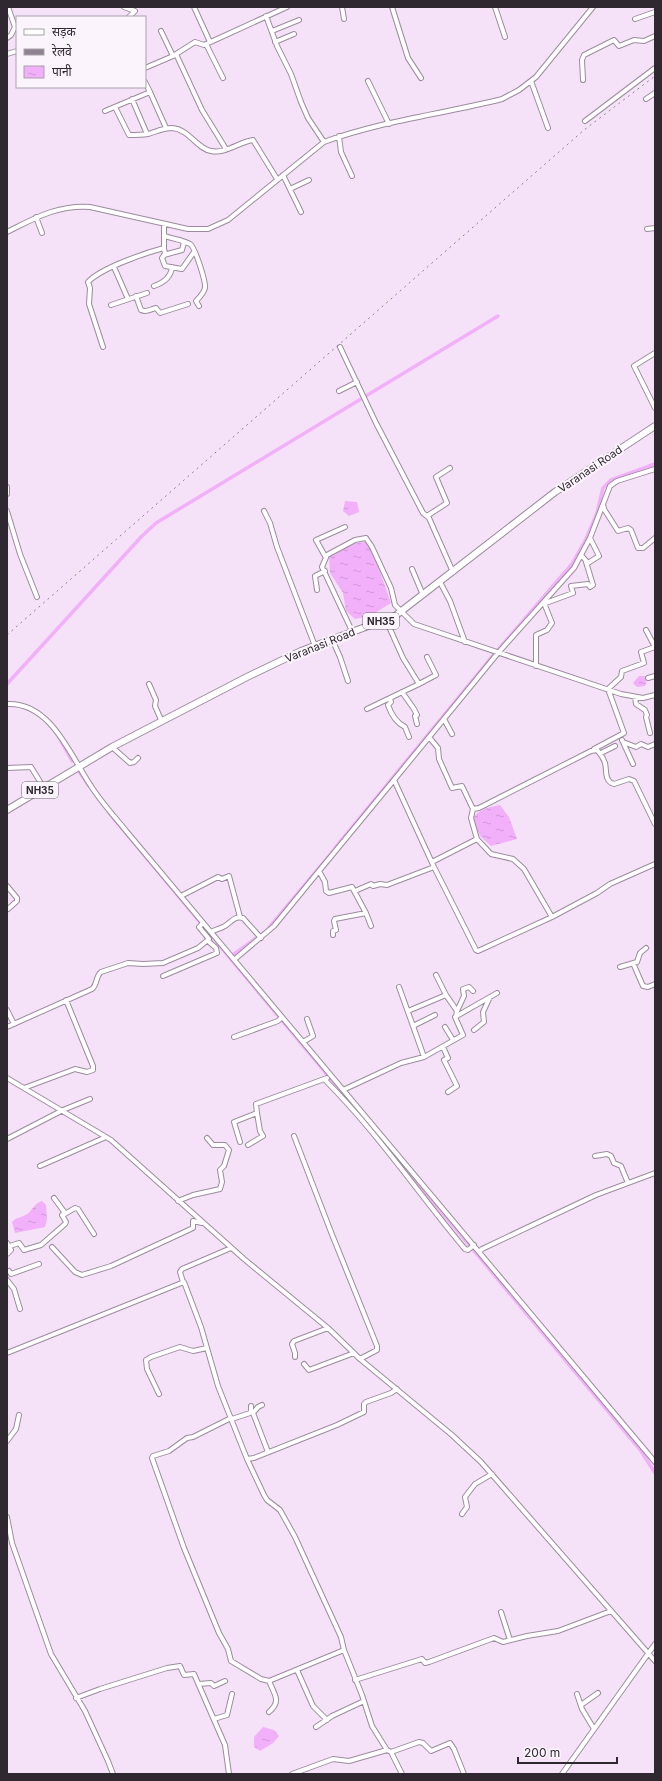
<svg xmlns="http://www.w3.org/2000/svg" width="662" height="1781" viewBox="0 0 662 1781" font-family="Inter,'Noto Sans Devanagari',sans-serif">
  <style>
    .water { fill: url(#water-ripples) }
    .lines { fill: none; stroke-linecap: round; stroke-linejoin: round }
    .canal { stroke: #f2b0fb; stroke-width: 3.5 }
    .minor-casing { stroke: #9c8b9e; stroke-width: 6 }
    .highway-casing { stroke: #9c8b9e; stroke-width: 8 }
    .minor { stroke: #fff; stroke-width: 4 }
    .highway { stroke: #fff; stroke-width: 6 }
    .rail { stroke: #8e8290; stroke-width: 1; stroke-dasharray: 2 4; stroke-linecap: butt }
    .labels { text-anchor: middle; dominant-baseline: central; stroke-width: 4; stroke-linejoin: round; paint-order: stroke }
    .shield { fill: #fcf4fd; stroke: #6c656e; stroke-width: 1 }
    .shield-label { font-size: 10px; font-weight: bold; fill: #2f2830 }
    .street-label { font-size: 11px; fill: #2f2830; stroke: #fcf4fd }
  </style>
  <defs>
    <pattern id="water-ripples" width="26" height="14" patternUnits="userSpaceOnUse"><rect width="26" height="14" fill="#f2b0fb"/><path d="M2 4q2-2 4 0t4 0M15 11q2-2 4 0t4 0" fill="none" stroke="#d097d7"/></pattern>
  </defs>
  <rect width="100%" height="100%" fill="#f5e2f8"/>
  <path class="water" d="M345 501 357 502 359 512 349 516 343 511Z
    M365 542 373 552 391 603 370 616 355 619 346 611 343 593 330 573 329 557 352 544Z
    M639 676H645L647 679 645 686 637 687 633 683Z
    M500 805 509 817 517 839 491 846 480 836 472 820C478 809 489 807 500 805Z
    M42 1201 46 1205 47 1220 45 1227 15 1233 12 1222C16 1217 21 1218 27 1214 33 1210 33 1204 42 1201Z
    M263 1727 274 1730 279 1736 273 1743 260 1751 254 1747V1737Z"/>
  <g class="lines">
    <path class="canal" d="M7 684 141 537 156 523 498 316
      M57 734 72 761
      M78 770 89 786
      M109 813 641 1451 655 1473
      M335 848 490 659 572 564 586 539 597 513 603 488 611 480 655 464
      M230 957 266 931 333 851"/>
    <g class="minor-casing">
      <path id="minor" d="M124 7 135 11 129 17
        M194 7 210 42
        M342 7 344 19
        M392 7 408 58 421 78
        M495 7 505 37
        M266 16 277 46 291 74 301 102 308 118 324 142
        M635 19 655 12
        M161 31 173 56
        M272 31 299 20
        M7 38 11 35 15 27 8 7
        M275 42 294 34
        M206 44 223 78
        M7 54 17 51
        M176 54 202 110 226 149
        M145 68 173 56 195 42 204 45 287 7
        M583 80 582 60 584 55 614 40 619 46 634 40 644 41 655 36
        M368 81 389 124
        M531 81 548 128
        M145 82 150 92
        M132 99 147 134
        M646 99 655 93
        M115 107 129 135C135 135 141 135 148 134 155 132 163 128 172 128 189 129 197 149 211 151 226 154 239 142 253 140L277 179
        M105 111 150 92 166 128
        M585 121 655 68
        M339 136 341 152 352 176
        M283 175 301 212
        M290 189 309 180
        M36 217 42 233
        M647 229 655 228
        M7 232C35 218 57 205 90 207L188 229H208L228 220 324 142C381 121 443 114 502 99L519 90 536 77 593 7
        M165 236C173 239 183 240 190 244 195 247 206 282 205 288 204 292 198 299 196 301L199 306
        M164 248 165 254 162 258 165 266 182 269 194 252
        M164 255 182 250 184 242
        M114 267 128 299
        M154 286C163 283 171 277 172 267
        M136 296 141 310C147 313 150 309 156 308L160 313 188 304
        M111 305 147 293
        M103 347 89 304 90 288 88 282C101 268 145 253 164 248V224
        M340 347 376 423 423 513 429 518 453 572
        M655 353 634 366 655 408
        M339 391 357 382
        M655 469 617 481 610 486 590 538 574 568 498 653 394 780 434 867 476 950 478 951 552 917 597 893 610 884 655 864
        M7 487V494
        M603 504 604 509 618 531 628 528 631 530 638 548H643L655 538
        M7 511 20 554 37 597
        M264 511 270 523 277 547 315 646
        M427 516 447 503 436 477 450 468
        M581 555 588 563 599 556 590 538
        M325 556 316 540 345 527
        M412 569 423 595
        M440 582 450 601 465 642
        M317 590 315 576 325 571
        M543 604 573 593 571 586 588 584 590 587 593 585 586 562
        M646 630 655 647
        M352 631 322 567 327 555 355 540 366 538 372 547 391 588 395 605 414 624 621 694 643 698 655 695
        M332 639 340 657 348 681
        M536 666V635L547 630 552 623 544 603
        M648 678 655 676
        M149 684 156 700 155 706 162 722
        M419 684 436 675 427 657
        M402 692 414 709 417 715 415 716 417 724
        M635 697 636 704 645 710 647 715 646 717 650 733
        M390 698 391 702 388 705C391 714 395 722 405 727L409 737
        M7 704C51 702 70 755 91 786 101 802 115 817 127 832L655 1462
        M367 709 419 684 403 658 386 620
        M444 719 452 734
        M429 737 438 748 439 759 452 788 462 786 473 809 479 808 591 751 597 750C600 754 603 756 605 763 607 771 604 781 614 784L629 779 634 781 655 824
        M622 740 633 764
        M623 742 636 747 641 744 648 747 655 744
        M112 747 130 763 134 762 138 758
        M594 749 624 733 608 689 621 677 622 671 644 663 641 652 655 647
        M601 753 615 746
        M7 768 31 767 44 788
        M477 839 491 854 513 859 524 869 552 917
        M432 862 477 839 471 818 473 809
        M7 886 17 898V901L8 909
        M355 891 371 884 373 886 380 884 387 885 434 867
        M181 896 218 877 222 879 229 876 240 917
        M371 926 366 913 352 887 329 893 326 891 325 882 319 871 394 780
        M211 932C216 929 219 929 223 927 231 924 233 915 243 918L261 938
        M333 935V931L336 930 334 921 335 919 366 913
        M235 959 274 926 319 871
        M633 963 643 986 648 987 655 984
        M620 967 637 962 640 953 646 948
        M436 975 446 995 457 1011 456 1016
        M163 976 217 953 216 948 208 941
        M399 987 413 1026
        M7 1010 14 1024
        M408 1011 446 995
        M457 1011 464 996 463 989 469 987 473 991
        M7 1027 92 989C98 984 95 977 101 972L128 963 143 964 163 963 198 948 209 939 199 927 203 923
        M445 1027 453 1040
        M474 1030 484 1022 483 1012 490 997
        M234 1037 278 1021 282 1017
        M303 1042 313 1036 307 1019
        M443 1047 448 1058 444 1060 457 1086 448 1092
        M424 1057 413 1026 435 1015
        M7 1078 111 1140 244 1259 328 1328 360 1359 452 1435 481 1462 655 1661
        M325 1080C377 1132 418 1193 465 1249L468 1250 474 1245
        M24 1088 75 1069 87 1072 93 1070V1066L66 1000
        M343 1090 401 1063 424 1057 463 1035 455 1017 497 993
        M294 1136 331 1232 377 1346V1350L360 1359
        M7 1139 63 1110 90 1099
        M240 1142 234 1122 257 1113 256 1104 327 1078
        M248 1145 263 1136 260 1131 257 1113
        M595 1156 607 1154 611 1156 614 1163 621 1166 628 1183
        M40 1166 106 1137
        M178 1201 193 1195 220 1189 222 1182 220 1170 224 1166 229 1150 225 1145H213L207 1138
        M63 1215 75 1208 78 1209 94 1234
        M7 1243 11 1250 7 1254
        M10 1246 19 1243 24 1250 41 1245 65 1224 66 1222 62 1215 65 1213 54 1198
        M52 1247 75 1272 82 1275 111 1266 193 1228V1221L202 1223
        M479 1252 482 1249 596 1195 655 1173
        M9 1271 11 1274 39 1264
        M7 1280 14 1289 20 1309
        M183 1282 180 1272 182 1269 231 1248
        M7 1353 184 1282 201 1327 218 1386 247 1459 254 1458 337 1425 364 1412V1404L366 1402 391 1393 397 1389
        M295 1357V1353L292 1344 294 1341 328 1328
        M304 1364 309 1370 354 1353
        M159 1394 147 1369 146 1360 151 1357 180 1347 193 1351 207 1348
        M262 1405 258 1407 253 1413 268 1452
        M231 1418 193 1437 187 1438 169 1451 153 1456 152 1458 184 1548 219 1633 228 1649 231 1661 261 1679 269 1681 344 1650
        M232 1419 250 1413 251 1411V1406
        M7 1441 16 1429 19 1415
        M247 1459 264 1495 267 1500 280 1510 295 1537 341 1637 344 1650 362 1695 372 1726 387 1750 391 1752 402 1774
        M462 1514 467 1507 465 1497 475 1484 492 1474
        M7 1517 12 1543 51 1654 85 1711 108 1761 113 1774
        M501 1612 510 1640
        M297 1670 313 1706 327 1720
        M355 1680 422 1659 425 1663 429 1662 494 1638 503 1642 527 1636 558 1631 611 1611
        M269 1681C274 1694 282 1701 269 1712
        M199 1684 211 1683 214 1686 225 1681
        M577 1694 582 1709 594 1729
        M76 1698 100 1689 167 1668 180 1666 184 1675 194 1674 225 1745 229 1774
        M581 1705 598 1693
        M214 1719 227 1715 232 1694
        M316 1727 332 1716 364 1701
        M391 1752 419 1742 423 1743 431 1751 450 1743 454 1749 464 1774
        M292 1774 333 1759 349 1761 387 1750
        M562 1774 655 1644"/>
    </g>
    <g class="highway-casing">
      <path id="highway" d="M7 810 112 747 247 677 301 651 395 616 555 492 655 426"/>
    </g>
    <use href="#minor" class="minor"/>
    <use href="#highway" class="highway"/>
    <path class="rail" d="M7 635 584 130 655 76"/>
  </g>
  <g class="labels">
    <g class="shield">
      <rect x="363" y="613" width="36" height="16" rx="3"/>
      <rect x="22" y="782" width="36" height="16" rx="3"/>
    </g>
    <g class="shield-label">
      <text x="381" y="621">NH35</text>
      <text x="40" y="790">NH35</text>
    </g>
    <g class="street-label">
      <text transform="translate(590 469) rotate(-34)">Varanasi Road</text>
      <text transform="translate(320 645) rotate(-22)">Varanasi Road</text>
    </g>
  </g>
  <rect width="662" height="1781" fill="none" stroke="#2f2830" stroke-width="16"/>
  <rect x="16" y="16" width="130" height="72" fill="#fcf4fd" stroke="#aaa2ab"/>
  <rect x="24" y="29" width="20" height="6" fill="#ffffff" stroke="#aaa2ab"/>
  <text x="52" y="36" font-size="12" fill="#2f2830">सड़क</text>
  <rect x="24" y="49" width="20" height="6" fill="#8e8290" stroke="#aaa2ab"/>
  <text x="52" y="56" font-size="12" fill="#2f2830">रेलवे</text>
  <rect x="24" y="66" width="20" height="12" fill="url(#water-ripples)" stroke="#aaa2ab"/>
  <text x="52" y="76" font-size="12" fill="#2f2830">पानी</text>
  <path d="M518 1757v6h99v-6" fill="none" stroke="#2f2830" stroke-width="2"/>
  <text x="524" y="1757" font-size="12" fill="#2f2830" stroke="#fcf4fd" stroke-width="3" paint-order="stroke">200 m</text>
</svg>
